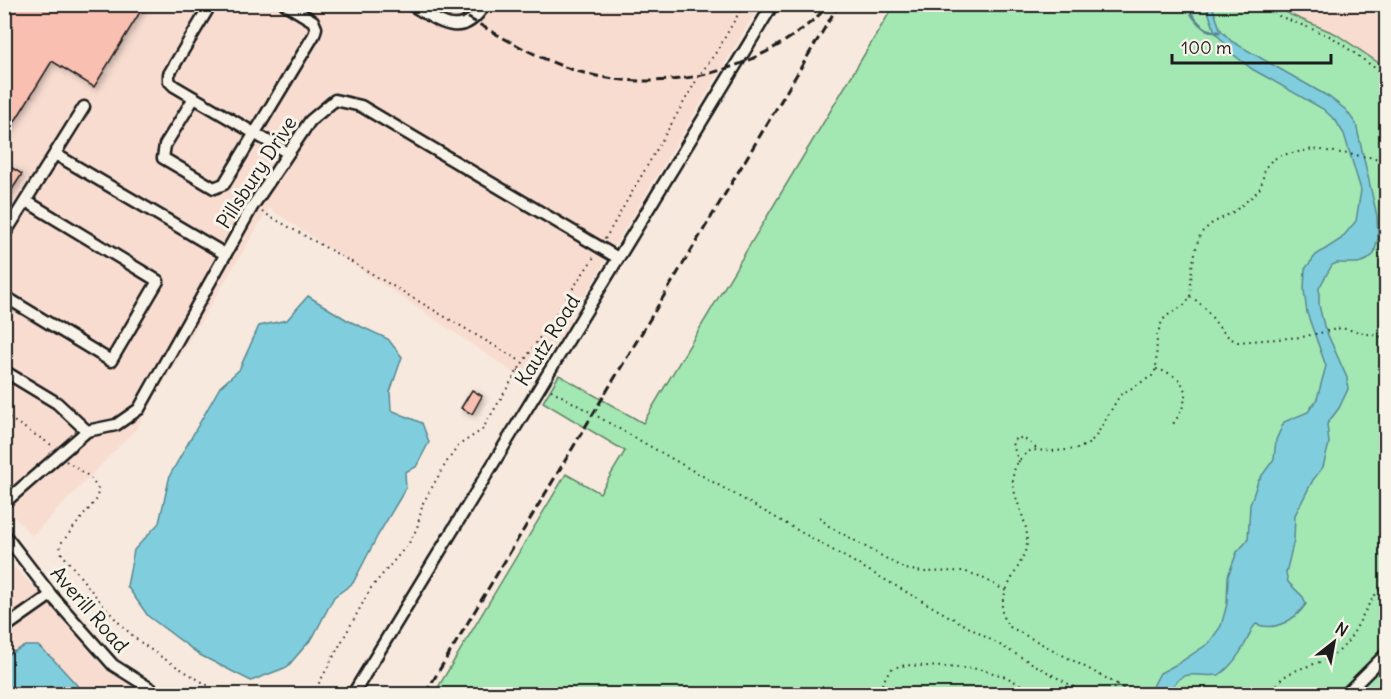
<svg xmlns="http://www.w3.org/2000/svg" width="1391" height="699" viewBox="0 0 1391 699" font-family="Delius,sans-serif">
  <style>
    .built { fill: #f8dcd0 }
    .green { fill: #a3e7b2; stroke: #608267; stroke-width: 1.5 }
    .water { fill: #80cedd; stroke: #588790; stroke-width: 1.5 }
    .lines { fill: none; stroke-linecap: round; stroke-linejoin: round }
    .stream { stroke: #588790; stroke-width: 3 }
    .building { fill: #f9bfb1; stroke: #1c1c1c; stroke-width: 1.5; filter: url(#shadow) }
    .minor-casing { stroke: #1c1c1c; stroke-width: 15 }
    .path { stroke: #1c1c1c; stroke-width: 2; stroke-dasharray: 1.5 4.5; stroke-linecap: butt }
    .minor { stroke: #f7f3e8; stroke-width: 10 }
    .rail { stroke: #1c1c1c; stroke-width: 3; stroke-dasharray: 9 4.5; stroke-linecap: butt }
    .labels { text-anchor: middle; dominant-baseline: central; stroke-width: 6; stroke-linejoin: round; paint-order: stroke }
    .street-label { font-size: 20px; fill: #1c1c1c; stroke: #f7f3e8 }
  </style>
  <defs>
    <filter id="shadow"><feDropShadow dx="2.5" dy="2.5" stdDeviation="3" flood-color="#0004"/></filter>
  </defs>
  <rect width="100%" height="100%" fill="#f7e9dd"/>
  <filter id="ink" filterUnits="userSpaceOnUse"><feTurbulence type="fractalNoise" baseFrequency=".0167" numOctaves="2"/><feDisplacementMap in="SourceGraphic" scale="12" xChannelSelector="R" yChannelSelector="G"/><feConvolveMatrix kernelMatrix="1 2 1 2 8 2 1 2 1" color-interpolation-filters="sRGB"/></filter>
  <g filter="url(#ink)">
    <path class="built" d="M5 5H760L531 384 269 208 136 429 32 536 5 507Z
      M1247 5H1386V98Z
      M4 556 45 599 105 669 148 694H5Z"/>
    <path class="green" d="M894 5H1276L1291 15 1336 34 1386 68V648L1340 694H434L566 474 600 493 625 451 543 402 559 375 643 423Z
      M1386 661V694H1353Z"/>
    <path class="water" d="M1206 5H1212L1220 29 1231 41 1329 97 1346 110 1356 124 1377 216 1378 238 1374 254 1367 260 1358 263H1337L1332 265 1319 288V305L1324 326 1347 378 1348 389 1339 408 1327 424 1329 444 1323 467 1313 480 1295 515 1294 540 1286 573 1288 582 1303 597 1306 604C1295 620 1275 632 1256 624 1251 629 1251 631 1249 636 1242 651 1232 666 1219 675 1191 678 1184 665 1168 694H1149L1160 673 1179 663 1209 643 1221 626 1227 604 1228 576 1237 552 1248 540 1250 505 1258 481 1274 459 1276 440 1284 422 1308 412 1317 399 1326 366 1307 313 1304 290 1305 269 1316 255 1341 239 1356 221 1361 190 1344 134 1336 121 1323 109 1252 69 1234 55 1215 32Z
      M308 296 347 320 388 339 402 357 390 392 391 410 422 423 429 442 416 467 405 472 406 488 378 535 353 583 334 597 313 637 287 667 251 681 200 655 148 616 127 586 134 550 159 523 170 475 220 387 239 370 259 326 287 320Z
      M25 646H38L53 659 85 694H5V656Z"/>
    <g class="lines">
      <path class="stream" d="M1187 4C1192 18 1204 33 1219 32"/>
    </g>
    <path class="building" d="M4 4H145L94 87 52 61 4 139Z
      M4 163 22 174 4 202Z
      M472 390 482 396 472 414 461 408Z"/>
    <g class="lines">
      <g class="minor-casing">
        <path id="minor" d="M211 4 169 74V81L174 86 288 153
          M410 4C439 21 462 42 485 4
          M194 98 165 145 163 158 214 188 224 184 314 35 316 28 313 21 285 4
          M55 154 225 254
          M4 235 84 107
          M4 296 111 361 158 281 26 201
          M4 371 57 403 87 431
          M4 503 87 431 116 425 139 409 252 207 310 121 335 100 361 106 618 258
          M4 534 51 595 113 665 159 694
          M4 628 51 595
          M353 694 773 4
          M1346 694 1386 654"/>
      </g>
      <path class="path" d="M1265 4 1279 16 1332 37 1386 76
        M262 212 357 265 522 362
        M605 239 699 76 717 51 744 4
        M1190 297C1212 307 1216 334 1238 342L1302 337 1341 328 1386 338
        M1156 369C1190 377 1192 398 1173 424
        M518 370 533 379
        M551 390 1086 694
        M4 415 53 446
        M66 461 90 477 98 489 97 499 62 542 60 546 62 554C88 585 111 620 143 644 168 663 196 677 221 694
        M1019 462 1012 443 1016 438C1025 437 1031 444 1037 449
        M820 517 827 525 905 569 923 572 963 571 979 576 1006 591
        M1117 684 1010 627C985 604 1025 567 1027 543 1030 510 991 477 1031 450L1056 451 1077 449 1088 444 1096 436 1120 395 1152 376 1156 369 1157 335 1161 324 1165 317 1186 304 1190 297 1192 267 1197 244 1201 233 1211 224 1235 211 1254 195 1261 187 1265 168 1272 160 1282 155 1314 149 1375 158 1386 164
        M313 694 371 588 409 543 417 528 423 503 446 463 459 445 482 430 518 370 594 257
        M868 694 879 690 889 671 893 668 906 665 980 669 1006 677 1038 694
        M1111 694 1117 684 1132 694
        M1269 694C1274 689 1278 681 1284 677 1301 665 1323 665 1339 651 1360 632 1364 601 1386 584"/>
      <use href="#minor" class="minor"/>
      <path class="rail" d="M423 4 451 15
        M445 4C482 26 521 50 562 66 653 100 763 75 830 4
        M425 694 839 4"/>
    </g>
  </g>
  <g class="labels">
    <g class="street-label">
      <text transform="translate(256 172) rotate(-57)">Pillsbury Drive</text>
      <text transform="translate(547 340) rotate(-58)">Kautz Road</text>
      <text transform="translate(90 609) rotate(49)">Averill Road</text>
    </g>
  </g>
  <rect width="1391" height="699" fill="none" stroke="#f7f3e8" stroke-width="24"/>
  <rect x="12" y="12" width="1367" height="675" fill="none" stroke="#1c1c1c" stroke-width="2" filter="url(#ink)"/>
  <g transform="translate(1334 642) rotate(31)" stroke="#f7f3e8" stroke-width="4.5" paint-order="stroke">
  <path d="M0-4.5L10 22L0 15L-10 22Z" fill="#1c1c1c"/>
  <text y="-9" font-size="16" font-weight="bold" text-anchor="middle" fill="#1c1c1c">N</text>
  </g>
  <path d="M1172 54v9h159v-9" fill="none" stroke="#1c1c1c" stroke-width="3"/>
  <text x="1181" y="54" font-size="18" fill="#1c1c1c" stroke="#f7f3e8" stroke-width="4.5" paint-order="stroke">100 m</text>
</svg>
